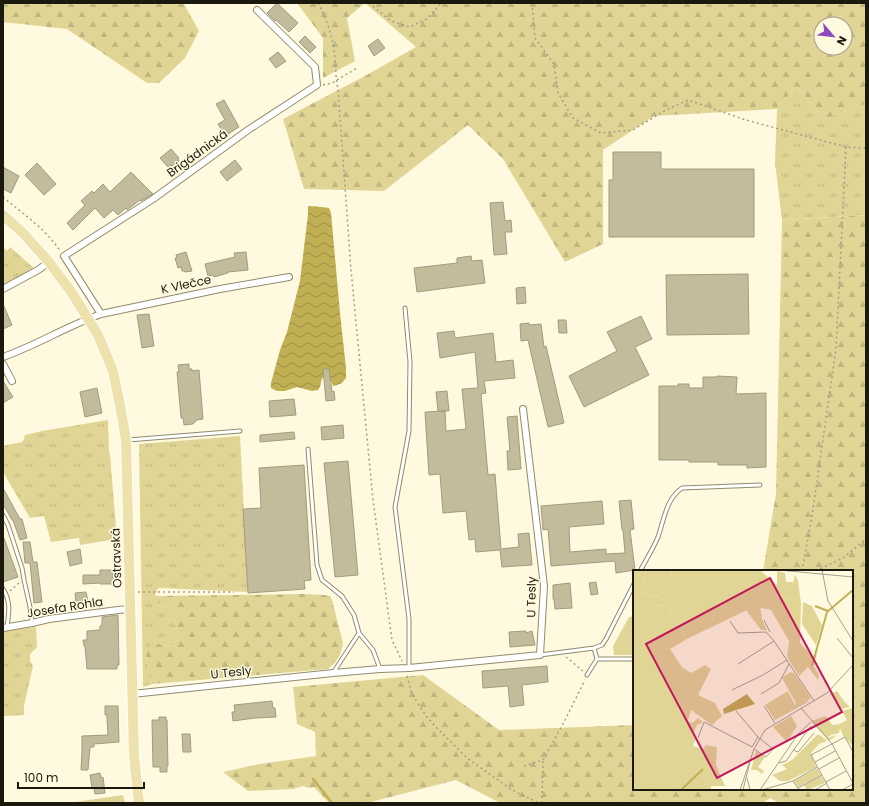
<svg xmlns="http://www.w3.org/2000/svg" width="869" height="806" viewBox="0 0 869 806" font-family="Poppins,sans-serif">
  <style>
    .grass { fill: url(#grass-tufts) }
    .forest { fill: url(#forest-firs); fill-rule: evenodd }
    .park { fill: #e1d596 }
    .water { fill: url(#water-waves) }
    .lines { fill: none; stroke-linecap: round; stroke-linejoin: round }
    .stream { stroke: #c1b053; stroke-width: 2.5 }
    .building { fill: #c2bc9c; stroke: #a19c7d }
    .lane-casing { stroke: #918b6d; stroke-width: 5 }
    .street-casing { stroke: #918b6d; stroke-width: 8 }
    .primary-casing { stroke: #fff; stroke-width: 12 }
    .path { stroke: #a29e89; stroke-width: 1.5; stroke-dasharray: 2 3; stroke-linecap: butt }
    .lane { stroke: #fff; stroke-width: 3 }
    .street { stroke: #fff; stroke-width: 6 }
    .primary { stroke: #ede2ac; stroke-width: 10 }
    .labels { text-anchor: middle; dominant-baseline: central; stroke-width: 3; stroke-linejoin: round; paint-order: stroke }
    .street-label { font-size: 12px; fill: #1b190d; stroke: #fffadf }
    .inset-river { fill: none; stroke: #c1b053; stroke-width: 2 }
    .inset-road { fill: none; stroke: #a4a08b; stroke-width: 1 }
    .view { fill: #c2185b; fill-opacity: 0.15; stroke: #c2185b; stroke-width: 2 }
    .inset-edge { fill: none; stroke: #1b190d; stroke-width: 2 }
  </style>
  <defs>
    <pattern id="grass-tufts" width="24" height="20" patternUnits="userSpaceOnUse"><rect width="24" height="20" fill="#e1d596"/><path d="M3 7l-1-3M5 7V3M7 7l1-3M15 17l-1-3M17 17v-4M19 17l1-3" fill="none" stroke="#c0b680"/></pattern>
    <pattern id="forest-firs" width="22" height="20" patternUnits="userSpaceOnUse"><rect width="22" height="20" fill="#e1d596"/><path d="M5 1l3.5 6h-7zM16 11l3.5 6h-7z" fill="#c0b680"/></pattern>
    <pattern id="water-waves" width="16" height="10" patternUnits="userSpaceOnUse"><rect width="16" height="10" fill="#c1b053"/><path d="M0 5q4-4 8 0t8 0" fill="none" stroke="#9c8e43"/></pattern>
  </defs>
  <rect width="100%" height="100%" fill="#fffadf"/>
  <path class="grass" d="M796 86 825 119 866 104V215L782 220 775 163 777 109Z
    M3 247 7 251 10 247 35 269 3 287Z
    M108 420 109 451 110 455 117 539 80 545 79 538 51 542 44 516 30 518 3 472V446L22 442 24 439 25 435 42 431Z
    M240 436 248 592 158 588 155 596 162 605 168 608 172 614 177 629V639L175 644 168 646 154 643 146 652 147 664 152 684 143 687 139 444Z
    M36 627 37 647 30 654V661L33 666 24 706V715L3 716V631Z
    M123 795 125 803H69Z"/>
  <path class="forest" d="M3 3H185L184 4 199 31 185 58 159 83H147L67 29 3 22Z
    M297 3H365L347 18 355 61 323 78V38Z
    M365 3H866V104L825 119 796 86 777 109 654 116 603 150V244L565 262 503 159 468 125 384 191 304 189 283 119 363 77 416 47ZM821 24H845V48H821Z
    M866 215V802L779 803 770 798 763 803H500L456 780 367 803H329L314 787 309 788 303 786 293 789 248 791 223 772 260 764 316 756 315 732 297 724 293 687 423 675 499 730 634 725V789H852V571H763L776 494 782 220Z
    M303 594 325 595 330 596 332 600 343 643C341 655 337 662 328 669L152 684C150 675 142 654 149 646 150 645 153 643 154 643L168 646 175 644 177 639V629L172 614 168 608 157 602 155 596Z"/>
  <path class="park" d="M634 616V655H614L613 646 629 617Z"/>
  <path class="water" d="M308 206 322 207 329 208 331 213 340 313 346 368V378L342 383 337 385 333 386 330 378H322L320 387 318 390 312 391 297 387 285 391H277L271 388V383L280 350 287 332 300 281 308 214Z"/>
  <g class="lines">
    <path class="stream" d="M313 779 332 803"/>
  </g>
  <path class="building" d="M277 3 298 23 289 32 276 20 275 21 267 13Z
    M305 36 316 47 310 53 299 42Z
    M378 39 385 48 374 56 368 46Z
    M278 52 286 61 276 68 269 59Z
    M224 100 239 127 225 136 218 124 225 120 216 104Z
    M171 149 179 158 178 159 179 161 172 166 171 165 168 167 160 158Z
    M613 152H661V169H754V237H609V180H613Z
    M235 160 242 169 227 181 220 172Z
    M37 163 56 184 44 195 25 175Z
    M3 167 19 176 11 193 3 189Z
    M131 172 153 194 141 201 140 200 127 210 126 208 118 215 113 210 104 218 95 208 73 230 67 223 85 205 81 201 92 191 94 193 103 184 110 192Z
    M503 202 505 221 511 220 512 232H505L507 254 494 255 490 203Z
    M186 252 192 271 185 272 184 271H182L181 267 178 268 175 258H177L176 255Z
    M246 252 248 270 228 272V273L214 277 213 275 208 276 205 264 235 257 234 253Z
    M471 256 472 261 482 260 485 283 417 292 414 268 457 263V258Z
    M748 274 749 334 667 335 666 275Z
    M525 287 526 303 517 304 516 288Z
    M3 304 12 325 3 329Z
    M149 314 154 346 142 348 137 315Z
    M641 316 652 339 635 347 649 375 584 407 569 376 617 351 607 332Z
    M558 320H566L567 333H559Z
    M529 323V325L541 324 544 347 546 346 564 423 548 427 528 340 521 341 520 324Z
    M454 331 455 338 493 333 496 362 513 360 515 378 484 381 486 393 481 394 488 475 495 474 501 549 519 547 518 534 529 533 532 565 502 567 500 550 476 552 475 539 469 540 466 511 443 513 440 474 429 475 425 412 445 411 446 431 466 429 462 389 478 388 475 352 440 358 437 333Z
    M189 364V369H192V371L199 370 203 419 197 420 193 424 184 425 183 418H181L177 372H179L178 365Z
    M323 369H329L332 392 334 391 335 400 326 401Z
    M717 376 737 377 736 394 766 393V467L747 468V465H718V462H689V460H659V386H678V384H689V388H703V377H717Z
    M3 381 13 397 3 403Z
    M97 388 102 413 85 417 80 392Z
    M447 391 449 411H438L436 392Z
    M294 399 296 415 270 417 269 401Z
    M517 416 521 469 508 470 507 451H510L507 417Z
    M343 425 344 438 322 440 321 427Z
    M294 432 295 439 260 442V435Z
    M348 461 358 575 335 577 324 463Z
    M304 465 311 580 304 581 305 589 248 593 243 509 261 508 259 468Z
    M3 488 20 519H22L27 538 20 540 13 520H12L3 504Z
    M631 500 634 529 630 530 635 570 616 573 615 561 551 566 548 529 543 530 541 506 602 501 604 524 569 527 570 552 606 549V554L625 553 623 530H622L619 501Z
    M3 538H4L18 577 3 582Z
    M23 542H30L33 562H37L42 602 34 603 30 563H25Z
    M80 549 82 563 70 566 67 552Z
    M100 570H113V584H100V583L83 584V575H100Z
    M596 582 598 594 591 595 589 583Z
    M570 583 572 608 555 609 554 600 553 599V585Z
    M86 592 88 602 76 604 75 593Z
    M118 615 119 665H117V669H87L85 646H84L83 640H87V631L100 630V626L102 625V617Z
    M526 631V633L532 631 535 645 510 647 509 632Z
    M547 666 548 682 522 685 524 705 510 707 508 686 483 688 482 671Z
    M272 701 273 708H275L276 717 255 718 233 721 232 712H235L234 705Z
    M105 706H118L119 742 94 744V747H90L88 770H81L82 751V736L108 735 107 718V715H105Z
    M159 717H166V720H167L168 766H167V772H160V767H153L152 720H159Z
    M182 734H190L191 752H183Z
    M100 773 101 778 103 777 105 793 95 794 94 788H92L90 775Z"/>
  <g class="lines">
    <g class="lane-casing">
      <path id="lane" d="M405 308 410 362 409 431 395 507 409 619V668
        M128 440 240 431
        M308 449 317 565 322 580 342 596 354 615 359 633 373 650 380 669
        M3 515 8 525 22 568 24 580 30 607 32 623
        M640 571C646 560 653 549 658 537 664 520 666 499 682 488L760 485
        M3 589C11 601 9 613 7 627
        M540 655 594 648 602 645 606 639 634 584
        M597 659H634
        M333 673 359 633
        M587 675 597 659 594 648"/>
    </g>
    <g class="street-casing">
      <path id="street" d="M3 289 38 270 49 262
        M101 314 64 256 153 199 248 130 317 85 315 67 257 10
        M3 357C37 345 67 326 101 314L220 289 289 277
        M3 364 12 381
        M3 628 32 623 49 619 118 610 130 609
        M132 694 333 673 380 669 409 668 540 655 544 586 523 409"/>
    </g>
    <g class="primary-casing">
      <path id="primary" d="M3 215 23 233 49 262 72 293 98 335 113 371 120 405 126 440 134 756 139 803"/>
    </g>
    <path class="path" d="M318 3C326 18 332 34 334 51 336 64 335 76 338 89L351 270 373 500 392 640 402 661
      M369 3 391 21 410 27 427 19 441 3
      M532 3 535 38 554 64 558 93 573 118 601 133 633 130 664 111 688 100 746 120 846 147 866 148
      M323 85 332 83 357 68
      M3 197C23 214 46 229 60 251
      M802 571 812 516 836 349 846 147
      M816 571 843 558 866 539
      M10 591 19 583
      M138 592H234
      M566 657 583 671
      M407 676 412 694 426 716 436 727 467 758 512 790 539 803
      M524 766 543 760 563 724 585 680
      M542 803 543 760"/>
    <use href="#lane" class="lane"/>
    <use href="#street" class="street"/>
    <use href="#primary" class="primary"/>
  </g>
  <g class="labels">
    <g class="street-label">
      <text transform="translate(197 153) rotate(-36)">Brigádnická</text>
      <text transform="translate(186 284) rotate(-12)">K Vlečce</text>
      <text transform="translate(116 558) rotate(-92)">Ostravská</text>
      <text transform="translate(531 597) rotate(-89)">U Tesly</text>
      <text transform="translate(65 607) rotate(-9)">Josefa Rohla</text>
      <text transform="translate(231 672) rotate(-6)">U Tesly</text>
    </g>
  </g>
  <g transform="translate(633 570)">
    <rect width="220" height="220" fill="#fffadf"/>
    <path d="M13 0H39L34 19 24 27 9 22ZM144 1 152 3 153 12H161L157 30 144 23ZM170 32 179 36 189 55 183 75 169 54ZM33 35 54 69 37 79 32 78 20 57 30 50 21 36ZM155 121 162 135 169 128 173 132 179 130 142 150 132 135ZM204 121 211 131 217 137 208 139 197 124ZM220 138 219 175 210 166 207 158 206 163 198 165 194 168 204 165 196 171 178 151 193 146 199 155 207 154 214 150 209 141ZM158 146 164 156 154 172 140 157ZM184 165H187L194 171 186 174 178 183 183 197 155 211H147L139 205 154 199 149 195 159 190ZM123 181 132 187 125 197 131 201 129 204 124 200H118ZM184 198 188 205 165 217 161 211ZM188 206 192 212 190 214 174 220 171 215Z" fill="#e1d596"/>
    <path d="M0 0H13L9 22 24 27 34 19 39 0 128 1 144 15 145 24 157 30 162 4 165 11 168 33 167 73 179 86 184 85 180 95 186 105 185 110 175 97 166 106 154 87 156 71 138 40 128 38 127 36 114 40 54 69 33 35 21 36 30 50 20 57 35 71 32 78 37 79 49 97 58 103 72 95 78 99 65 125 82 133 89 146 79 155 58 140 55 151 59 153 65 148 70 152 64 155 60 164 63 169 60 176 70 179 73 175 84 177 83 195 92 216H78V220H0ZM157 102 161 103 178 128 173 132 169 128 164 135 149 108Z" fill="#e1d596"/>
    <path d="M127 35 129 49 134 60H128L113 40Z" fill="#e1d596"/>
    <path d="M114 124 122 134 91 144 90 139Z" fill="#c1b053"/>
    <path class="inset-river" d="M182 36 195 41M179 96 194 42 220 20M48 220 70 199"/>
    <path class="inset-road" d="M145 0 220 7M189 0 195 31 220 71M131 50 137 62M97 51 105 63 133 62 141 71M204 68 220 88M105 94 141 71 181 131M99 120 130 105 154 90M128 124 146 113 156 94M131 136 142 153M168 138 199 174 220 213M103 141 125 167 140 179 133 187 121 179M65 168 71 152 119 177 125 167M160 180 165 182 181 163M182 192 202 181M146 193 153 191 176 158 181 156M186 199 206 188M114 208 117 220M160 211 184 197M193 212 213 201M165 218 189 205M107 220 121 179 132 160 194 123 220 95M110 220 117 192M127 220 165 164 178 152M129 220 160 211 166 220M182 220 194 213M197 220 178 185 212 167 220 182M209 220 220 214"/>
    <path class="view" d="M137 8 209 142 84 208 13 74Z"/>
    <rect width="220" height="220" class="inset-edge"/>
  </g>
  <rect width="869" height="806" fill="none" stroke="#1b190d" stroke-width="8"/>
  <g transform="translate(833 36) rotate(118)"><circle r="19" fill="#fffadf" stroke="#a4a08b"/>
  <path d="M0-3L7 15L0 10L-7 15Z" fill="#8d49bd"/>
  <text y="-6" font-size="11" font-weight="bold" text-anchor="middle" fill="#1b190d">N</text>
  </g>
  <path d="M18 782v6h126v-6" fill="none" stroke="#1b190d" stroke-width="2"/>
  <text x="24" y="782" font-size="12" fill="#1b190d" stroke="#fffadf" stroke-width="3" paint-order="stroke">100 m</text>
</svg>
